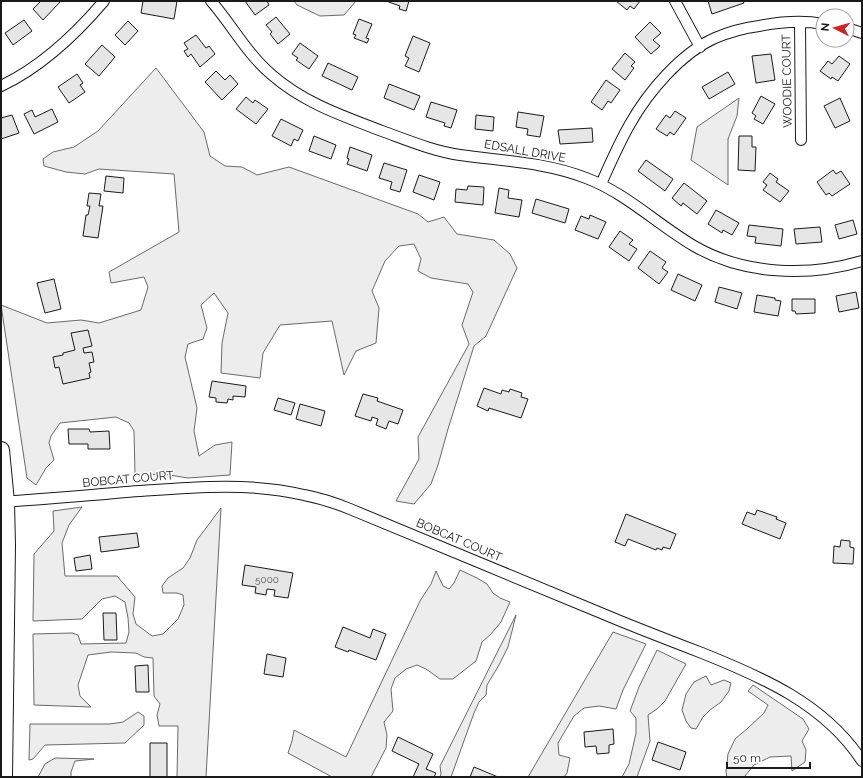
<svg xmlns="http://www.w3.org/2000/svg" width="863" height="778" viewBox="0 0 863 778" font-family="Raleway,sans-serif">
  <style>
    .built { fill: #ededed; stroke: #6a6a6a }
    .building { fill: #e6e6e6; stroke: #1a1a1a }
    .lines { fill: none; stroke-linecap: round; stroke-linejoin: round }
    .minor-casing { stroke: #1a1a1a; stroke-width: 12 }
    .primary-casing { stroke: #1a1a1a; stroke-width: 18 }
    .minor { stroke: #fff; stroke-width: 10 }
    .primary { stroke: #fff; stroke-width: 16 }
    .labels { text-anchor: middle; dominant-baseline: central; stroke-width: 3; stroke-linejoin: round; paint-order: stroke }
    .number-label { font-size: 10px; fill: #4d4d4d }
    .street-label { font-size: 12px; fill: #1a1a1a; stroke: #fff }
  </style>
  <rect width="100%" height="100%" fill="#fff"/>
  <path class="built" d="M294 1H356L344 15 320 16 297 5Z
    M156 68 204 132 210 156 225 166 242 167 257 175 289 167 418 214 428 222 444 217 457 234 494 240 510 254 517 268 486 336 474 346 448 429 438 465 431 484 414 504 396 501 419 459 418 437 469 344 462 325 473 292 468 284 431 278 418 271 421 259 414 244 399 246 385 261 372 291 379 308 376 343 356 351 344 375 332 321 280 325 263 353 260 378 221 373 222 343 228 313 214 293 201 305 207 328 203 339 188 344 185 357 197 408 194 431 199 456 215 445 232 442 230 475 188 478 163 474 135 475 134 431 129 423 116 417 60 423 51 436 49 443 54 460 46 468 36 485 27 478 1 305 47 323 81 320 99 323 141 310 148 287 144 277 111 283 109 272 179 232 174 174 99 169 85 174 66 172 44 166 43 159 53 152 74 147 98 131Z
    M739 98 737 116 728 139V185L691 160 697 127Z
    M82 507 69 525 62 543 65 576H117L135 597 133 614 136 624 152 636 163 634 178 619 184 605 183 595 177 593H163L162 586 168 578 183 568 190 558 197 540 221 508 206 777H177L178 726H159L157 715 160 704 154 696 153 658 144 657 136 653 111 652 88 655 78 685 80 696 91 707 34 705 33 634 72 633 78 635 81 644 126 643 129 632 128 618 125 602 115 596 102 599 82 619 33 621 34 554 54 531 53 511Z
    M460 570 477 578 487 584 493 593 500 598 510 602 501 622 491 634 482 642 476 661 453 679H440L426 669 417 665 406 669 395 678 391 689 393 711 384 722 387 735 386 748 371 777H332L288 753 292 741 294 730 346 757 420 601 431 584 436 571 443 586 449 589 454 583Z
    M516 615 508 647 499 665 487 685 486 695 479 702 474 713 451 777H440L441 774 440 766Z
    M613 632 646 644 623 690 616 709 599 706 584 708 574 716 558 743 559 755 570 758 567 773 564 777H528Z
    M657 650 686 664 665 701 657 709 648 715 650 741 637 777H622L629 764 636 733V718L630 711 639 687Z
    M706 676 711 685 724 680 731 683 729 691 721 702 710 710 703 717 696 729 691 728 686 721 682 710 686 694 694 682Z
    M753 685 803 719 809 729 802 741 806 750 805 762 792 771 791 756 770 757 754 765 744 777H727L726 772 728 754 735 739 748 728 764 713 768 705 748 691Z
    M138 712 144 716V725L125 743 45 745 33 759 29 760 30 724H110L123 722Z
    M55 758 94 759 75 761 71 772V777H38L45 764Z"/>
  <path class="building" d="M41 1H59L60 2 43 20 33 9Z
    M143 1H177L174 19 141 13Z
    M245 1H267L269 5 255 15Z
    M386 1H409L406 11 399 9 400 6Z
    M616 1H640L634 9 630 6 627 10Z
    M708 1H743L744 3 712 14Z
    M276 17 290 34 278 44 270 34 272 32 266 25Z
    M359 19 372 24 366 38 369 39 367 43 354 38 356 35 353 34Z
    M24 20 32 31 13 45 5 33Z
    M128 21 138 31 125 45 115 35Z
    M650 22 661 33 653 40 660 46 651 54 635 37Z
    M196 35 206 48 209 46 215 54 200 67 191 54 188 57 184 51 188 49 184 43Z
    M413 36 430 43 419 72 405 66 409 58 405 56Z
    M300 43 318 56 309 69 296 60 298 58 292 54Z
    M102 45 115 57 99 76 85 64Z
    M625 53 635 62 631 66 634 68 625 80 612 69Z
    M771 54 775 80 756 83 752 56Z
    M839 56 850 64 838 81 832 77 831 79 820 71 828 61 832 64Z
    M328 63 358 77 352 90 322 76Z
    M216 71 225 80 230 75 238 84 222 100 205 82Z
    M728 72 735 84 709 99 702 87Z
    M77 74 83 83 80 85 85 92 69 103 58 87Z
    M606 80 620 90 611 103 608 101 602 110 591 102Z
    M389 84 420 96 414 110 384 98Z
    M761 96 775 104 763 124 754 119 756 116 752 113Z
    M246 97 253 103 255 100 268 109 256 124 236 109Z
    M840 98 850 121 835 128 824 106Z
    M431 102 457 110 451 128 444 126 445 123 426 117Z
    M52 109 58 122 34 134 24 114 32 110 35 117Z
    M675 111 686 118 674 135 670 132 667 136 656 129 666 115 670 118Z
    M518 112 544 116 540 137 527 135 528 129 516 127Z
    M12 115 19 133 1 139V118Z
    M476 115 494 117 493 131 475 129Z
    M281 119 303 130 298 141 294 139 291 146 272 136Z
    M592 128 593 142 560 144 558 130Z
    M314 136 336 145 331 159 309 151Z
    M739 136H752V147H756L755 171 738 170Z
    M350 147 372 155 367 171 347 164 349 159 347 158Z
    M646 160 673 179 665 191 638 171Z
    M384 163 407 170 400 192 390 189 392 182 379 178Z
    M833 170 836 174 841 171 850 184 832 196 829 193 826 195 817 182Z
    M770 173 778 179 776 182 789 191 780 202 763 190 767 185 763 182Z
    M419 175 440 182 434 200 413 192Z
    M106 176 124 178 123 193 104 191Z
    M684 183 707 201 697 214 683 203 681 206 672 198Z
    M468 186 484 187 483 205 455 202 456 189 467 190Z
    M499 188 509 190 508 198 522 200 519 217 495 213Z
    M89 193 101 194 99 206H103L98 238 83 236 86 215H88L90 206H87Z
    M536 199 569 209 565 223 532 213Z
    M716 210 739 223 732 235 723 230 722 233 708 224Z
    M590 215 606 222 598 239 575 230 581 216 589 219Z
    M853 220 857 234 839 239 835 225Z
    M749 225 783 229 781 246 755 243 756 237 747 236Z
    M820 227 822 242 796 244 794 229Z
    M620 231 633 240 629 244 637 249 629 261 609 247Z
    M650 251 666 262 662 268 668 272 659 284 638 268Z
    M678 274 702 285 695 301 671 290Z
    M54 279 61 309 45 313 37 283Z
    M719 287 742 293 737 309 715 302Z
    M856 292 859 308 839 312 836 296Z
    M757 295 775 298V300L781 301 778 316 754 312Z
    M792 299H815V313L796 314 795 311H792Z
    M88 330 92 346 83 348 84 353 92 352 94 362 89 363 91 372 89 373 90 378 63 384 59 367 55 368 53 357 63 355V353L75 350 71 333Z
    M212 381 246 386 245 397 233 396V400L228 399 227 403 216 402V398L209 397Z
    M484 388 501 394 502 390 509 392 510 389 522 393 521 397 528 399 521 418 489 408 488 411 477 406Z
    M363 394 378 398 377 401 403 410 398 424 389 421 386 429 376 425 378 419 372 417 371 421 355 416Z
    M278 398 295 403 291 415 274 410Z
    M300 404 325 411 321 426 296 419Z
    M68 429H89L90 432 109 431 110 449H88V444H69Z
    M757 510 777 517 776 519 786 523 780 539 742 524 747 512 755 515Z
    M626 514 676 534 670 549 663 547 662 550 657 548 656 550 628 539 625 546 615 542Z
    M137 533 139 547 101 552 99 537Z
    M841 540 850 541V547L854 548 853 564 833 563 834 546 840 547Z
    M90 555 92 569 76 571 74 558Z
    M245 565 293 573 288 598 274 596 275 590 267 589 266 595 255 593 256 587 242 585Z
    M103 613H116L117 640H104Z
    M343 627 370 638 373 629 386 634 376 660 349 650 348 652 335 647Z
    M267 654 286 658 283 677 264 674Z
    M148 665 149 692H136L135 666Z
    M613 729 614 744 609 745V753L597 754 596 746 585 747 584 732Z
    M398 737 433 754 426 769 436 773 434 777H413L419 764 392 751Z
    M658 742 686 752 680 770 652 760Z
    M150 743H167V777H150Z
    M474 767 498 777H470Z"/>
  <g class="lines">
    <g class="minor-casing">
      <path id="minor" d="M211 1C232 25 247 54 272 75 304 103 343 116 382 131 407 140 433 151 460 155 502 161 545 162 586 178 626 193 658 225 694 246 744 275 808 277 862 261
        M675 1 700 47
        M800 22 801 140
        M847 28 862 33
        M1 86C41 67 76 34 104 1
        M601 184C610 164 619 143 630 124 648 92 681 53 715 38 729 32 744 28 759 26 780 22 802 20 823 24
        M2 502C43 499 84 496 126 492 184 488 246 481 304 495 320 498 335 503 350 509 434 543 517 579 601 613 634 627 668 640 702 653 762 677 825 704 862 761"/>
    </g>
    <g class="primary-casing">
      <path id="primary" d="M1 450 6 502 7 545 4 777"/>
    </g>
    <use href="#minor" class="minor"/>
    <use href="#primary" class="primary"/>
  </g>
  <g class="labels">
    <g class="number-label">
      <text x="267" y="579">5000</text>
    </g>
    <g class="street-label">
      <text transform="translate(787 81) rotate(-91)">WOODIE COURT</text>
      <text transform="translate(525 151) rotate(10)">EDSALL DRIVE</text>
      <text transform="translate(128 479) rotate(-5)">BOBCAT COURT</text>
      <text transform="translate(459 540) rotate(23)">BOBCAT COURT</text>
    </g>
  </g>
  <rect width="863" height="778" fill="none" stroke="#1a1a1a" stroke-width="4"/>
  <g transform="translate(835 28) rotate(276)"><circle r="19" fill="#ffffff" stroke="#a3a3a3"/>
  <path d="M0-3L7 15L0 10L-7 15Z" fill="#c62828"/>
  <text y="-6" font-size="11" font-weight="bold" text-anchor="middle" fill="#1a1a1a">N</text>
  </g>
  <path d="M727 762v6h83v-6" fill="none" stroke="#1a1a1a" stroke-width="2"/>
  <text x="733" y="762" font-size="12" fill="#1a1a1a" stroke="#ffffff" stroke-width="3" paint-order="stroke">50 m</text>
</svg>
